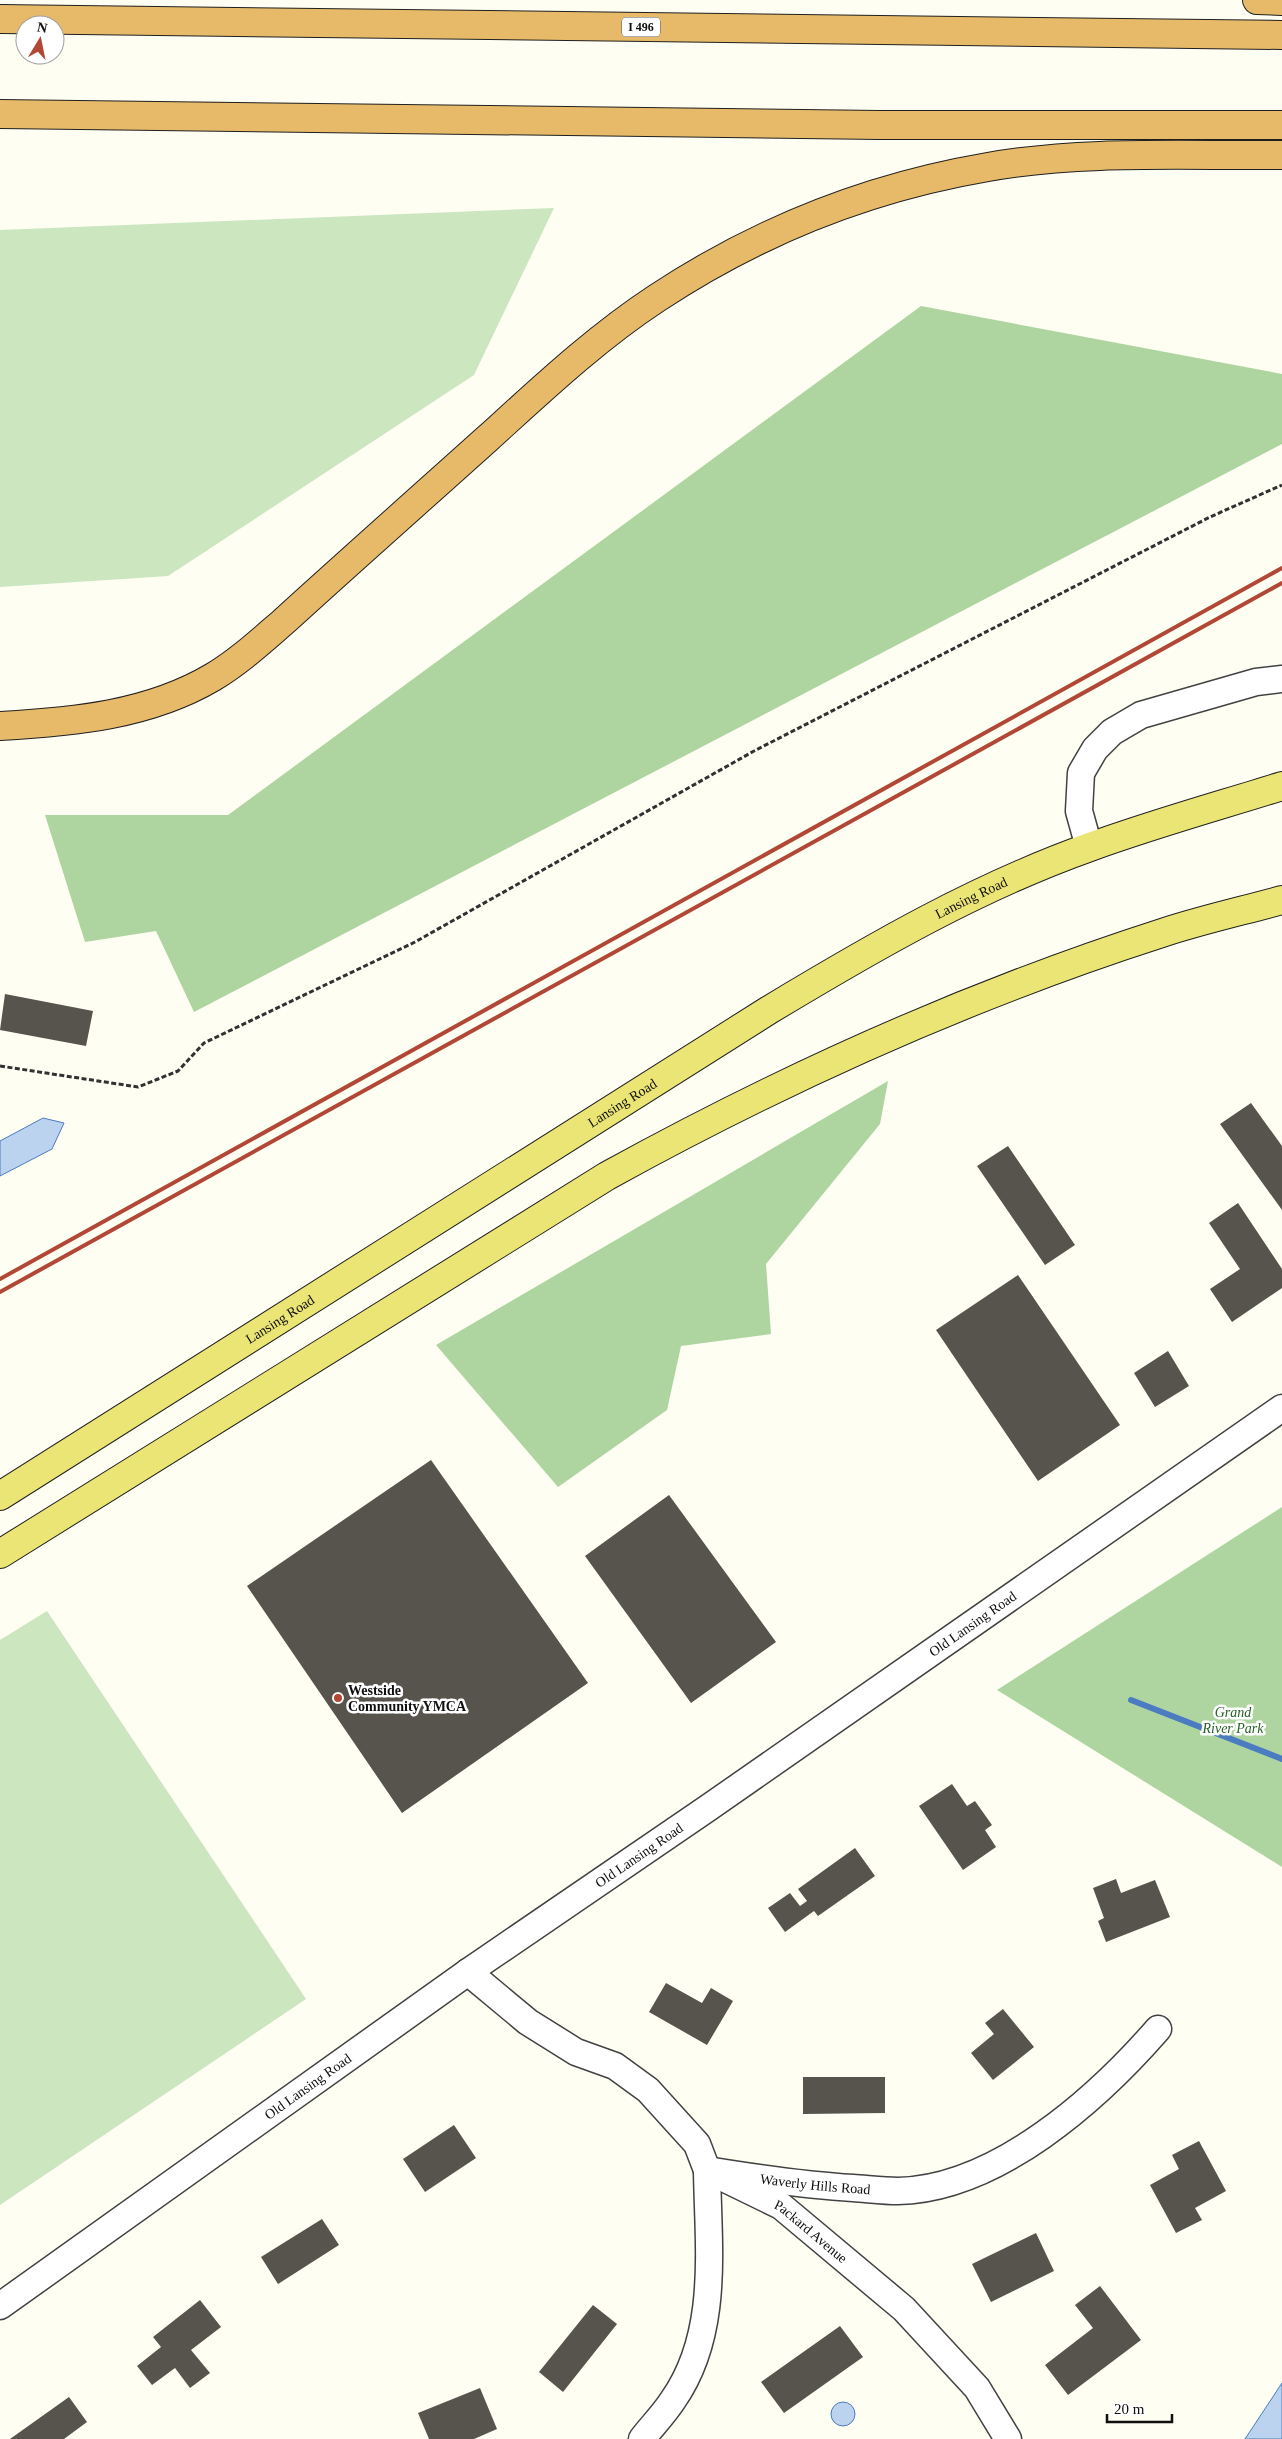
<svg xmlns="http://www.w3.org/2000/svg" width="1282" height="2439" viewBox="0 0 1282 2439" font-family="'Times New Roman',serif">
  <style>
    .green { fill: #cce6bf }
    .forest { fill: #aed5a0 }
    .water { fill: #bcd3f0; stroke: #4b7bc0 }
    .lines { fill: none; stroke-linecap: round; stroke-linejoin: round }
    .stream { stroke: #4b7bc0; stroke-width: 6 }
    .building { fill: #57534d }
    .minor-casing { stroke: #424242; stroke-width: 29 }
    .major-casing { stroke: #202020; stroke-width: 30 }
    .highway-casing { stroke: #202020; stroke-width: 30 }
    .path { stroke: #313131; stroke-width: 3; stroke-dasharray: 5 2.5; stroke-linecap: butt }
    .minor { stroke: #fff; stroke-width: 26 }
    .major { stroke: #ebe576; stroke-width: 28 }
    .highway { stroke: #e6ba69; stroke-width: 28 }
    .rail { stroke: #b24735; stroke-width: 4 }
    .poi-dot { fill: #b24735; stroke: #fff; stroke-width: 2 }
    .labels { text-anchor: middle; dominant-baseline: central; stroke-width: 5; stroke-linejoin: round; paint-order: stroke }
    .shield { fill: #fff; stroke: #575757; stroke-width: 1 }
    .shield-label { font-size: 12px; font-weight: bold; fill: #0f0f0f }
    .street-label { font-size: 14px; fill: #0f0f0f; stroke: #fff }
    .poi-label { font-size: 14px; font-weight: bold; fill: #0f0f0f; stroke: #fff; text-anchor: start }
    .park-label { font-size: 14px; font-style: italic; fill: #266125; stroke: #fff }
  </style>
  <rect width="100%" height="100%" fill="#fefef3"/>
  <path class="green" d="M554 208 474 375 168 576 0 587V230Z
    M47 1611 306 1999 0 2205V1640Z"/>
  <path class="forest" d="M921 306 1282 374V444L194 1012 156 931 85 942 45 815H228Z
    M888 1081 880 1124 766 1264 771 1334 681 1346 667 1410 558 1487 436 1345Z
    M1282 1507V1867L997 1690Z"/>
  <path class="water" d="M43 1118 64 1123 52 1149 0 1176V1141Z
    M1282 2383V2439H1245Z
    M831 2414a12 12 0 1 1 24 0a12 12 0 1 1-24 0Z"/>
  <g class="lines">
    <path class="stream" d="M1131 1700 1282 1759"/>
  </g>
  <path class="building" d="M5 994 93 1011 86 1046 0 1030Z
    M1251 1103 1282 1146V1210L1220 1124Z
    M1008 1146 1075 1245 1045 1265 977 1166Z
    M1238 1203 1282 1269V1288L1232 1322 1210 1289 1240 1269 1209 1223Z
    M1018 1275 1120 1425 1038 1481 936 1330Z
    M1168 1351 1189 1386 1155 1407 1134 1373Z
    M431 1460 588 1683 402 1813 247 1586Z
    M669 1495 776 1642 691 1703 585 1556Z
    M952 1784 967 1806 975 1801 992 1825 985 1830 996 1847 963 1870 919 1806Z
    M855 1848 875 1876 818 1916 814 1911 785 1932 768 1908 790 1893 800 1906 807 1901 798 1889Z
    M1116 1879 1121 1893 1155 1880 1170 1917 1106 1942 1098 1921 1104 1918 1093 1888Z
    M666 1983 702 2003 711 1988 733 2001 707 2045 649 2012Z
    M1003 2009 1034 2047 993 2080 971 2053 994 2034 985 2023Z
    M803 2077H885V2113L803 2114Z
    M454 2125 476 2158 425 2192 403 2159Z
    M1199 2141 1226 2191 1195 2208 1202 2220 1176 2233 1150 2185 1179 2169 1172 2155Z
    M322 2219 339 2245 278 2284 261 2257Z
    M1036 2233 1054 2271 991 2302 972 2264Z
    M1100 2286 1141 2340 1068 2395 1045 2365 1093 2328 1075 2305Z
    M200 2300 221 2327 191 2350 210 2373 190 2388 175 2368 152 2385 137 2366 161 2347 153 2337Z
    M593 2305 617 2324 563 2392 539 2372Z
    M840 2326 863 2357 784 2413 761 2382Z
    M480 2388 497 2429 474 2439H429L418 2413Z
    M69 2397 87 2422 64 2439H10Z"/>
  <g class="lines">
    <g class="minor-casing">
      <g id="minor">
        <path d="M1089 847 1079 811 1081 773 1095 749 1112 732 1141 715 1256 682 1282 679"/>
        <path id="s1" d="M468 1972 528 2022 576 2052 615 2066 648 2090 697 2144 707 2170 781 2206 904 2309 977 2388 1008 2439"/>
        <path id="s2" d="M0 2306 468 1972 708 1808 1282 1408"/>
        <path id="s3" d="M642 2439C652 2426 664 2414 673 2400 720 2333 708 2247 707 2170 756 2178 804 2185 853 2188 868 2189 884 2191 898 2191 997 2189 1097 2099 1158 2029"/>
      </g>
    </g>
    <g class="major-casing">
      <g id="major">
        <path id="s4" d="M0 1496 769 1010C872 948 977 887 1090 847 1153 824 1218 806 1282 786"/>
        <path d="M0 1554 607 1176C781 1080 972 994 1162 933 1201 920 1242 911 1282 900"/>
      </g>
    </g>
    <g class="highway-casing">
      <path id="highway" d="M1257 0 1282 1
        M0 19 1282 35
        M0 114 880 125H1282
        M0 726C73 722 149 715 213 677 238 662 260 642 282 623 350 561 419 500 488 438 542 389 596 338 657 298 757 232 870 187 988 167 1084 150 1184 156 1282 155"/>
    </g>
    <path class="path" d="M0 1066 138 1087 178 1071 204 1043 415 942 754 751 1210 517 1282 485"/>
    <use href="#minor" class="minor"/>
    <use href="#major" class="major"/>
    <use href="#highway" class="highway"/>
    <path class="rail" d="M0 1279 1282 568
      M0 1292 1282 583"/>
  </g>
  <circle class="poi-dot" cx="338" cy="1698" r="5"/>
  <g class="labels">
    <rect class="shield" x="622" y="17.5" width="38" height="19" rx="4"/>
    <g class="shield-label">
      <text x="641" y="27">I 496</text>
    </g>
    <g class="street-label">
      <text stroke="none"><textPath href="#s4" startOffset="1141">Lansing Road</textPath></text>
      <text stroke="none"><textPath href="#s4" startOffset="736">Lansing Road</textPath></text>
      <text stroke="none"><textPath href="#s4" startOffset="331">Lansing Road</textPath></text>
      <text stroke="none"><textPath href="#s2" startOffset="1188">Old Lansing Road</textPath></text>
      <text stroke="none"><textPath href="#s2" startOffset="782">Old Lansing Road</textPath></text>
      <text stroke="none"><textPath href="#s2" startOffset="378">Old Lansing Road</textPath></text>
      <text stroke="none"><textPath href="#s3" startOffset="396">Waverly Hills Road</textPath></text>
      <text stroke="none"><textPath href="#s1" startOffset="439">Packard Avenue</textPath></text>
    </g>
    <g class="poi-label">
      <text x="348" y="1690">Westside<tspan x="348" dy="16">Community YMCA</tspan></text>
    </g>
    <g class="park-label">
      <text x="1233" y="1712">Grand<tspan x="1233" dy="16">River Park</tspan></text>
    </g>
  </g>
  <g transform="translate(40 40) rotate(10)"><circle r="24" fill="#ffffff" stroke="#9f9f9f"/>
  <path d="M0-4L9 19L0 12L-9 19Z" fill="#b24735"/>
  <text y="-8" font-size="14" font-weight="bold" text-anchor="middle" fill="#0f0f0f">N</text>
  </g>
  <path d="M1107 2414v8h65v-8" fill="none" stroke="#0f0f0f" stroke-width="2.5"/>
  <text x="1114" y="2414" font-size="15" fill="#0f0f0f" stroke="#ffffff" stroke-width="4" paint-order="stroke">20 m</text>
</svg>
